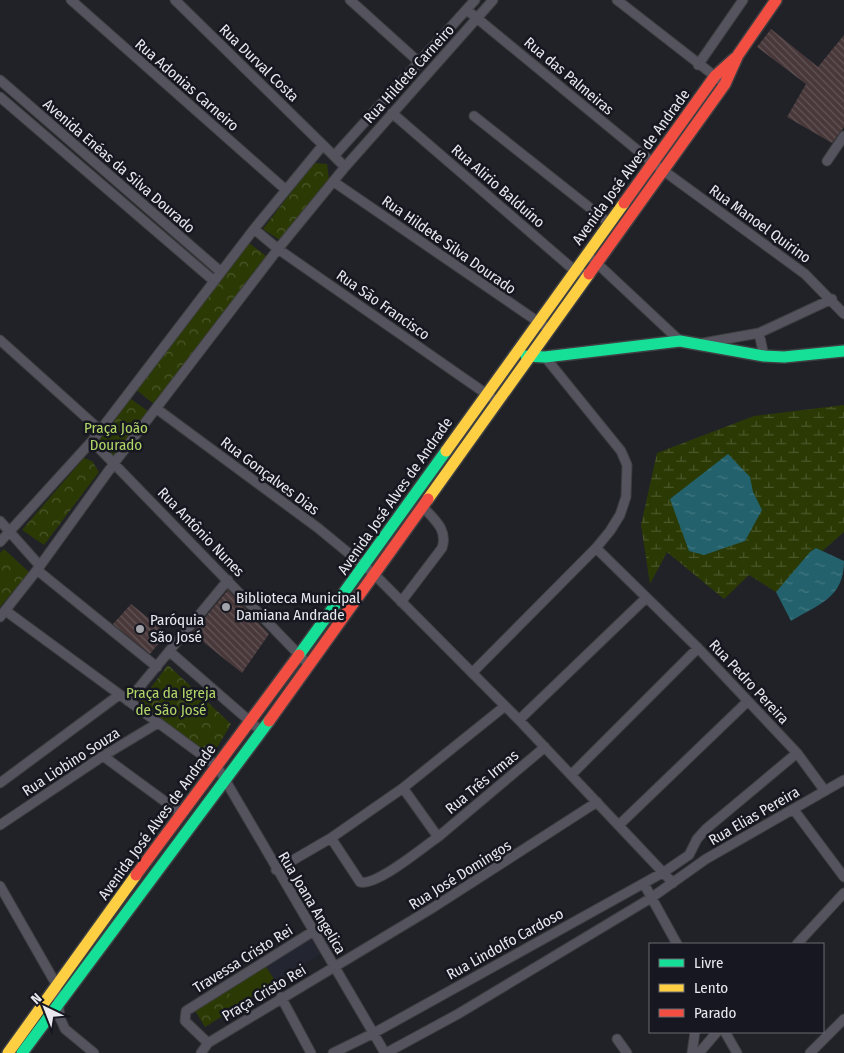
<svg xmlns="http://www.w3.org/2000/svg" width="844" height="1053" viewBox="0 0 844 1053" font-family="'Fira Sans Condensed',sans-serif">
  <style>
    .built { fill: #232531 }
    .wetland { fill: url(#wetland-marsh) }
    .park { fill: url(#park-crowns) }
    .pitch { fill: #2b3a05 }
    .water { fill: url(#water-ripples) }
    .building { fill: url(#building-back-hatch) }
    .lines { fill: none; stroke-linecap: round; stroke-linejoin: round }
    .street-casing { stroke: #3e3f42; stroke-width: 11 }
    .fast-casing { stroke: #3e3f42; stroke-width: 14 }
    .slow-casing { stroke: #3e3f42; stroke-width: 14 }
    .jam-casing { stroke: #3e3f42; stroke-width: 14 }
    .street { stroke: #55535d; stroke-width: 9 }
    .fast { stroke: #16e098; stroke-width: 11 }
    .slow { stroke: #ffcf43; stroke-width: 11 }
    .jam { stroke: #f24e42; stroke-width: 11 }
    .poi-dot { fill: #a2a3a9; stroke: #161720; stroke-width: 2 }
    .labels { text-anchor: middle; dominant-baseline: central; stroke-width: 5; stroke-linejoin: round; paint-order: stroke }
    .street-label { font-size: 15px; fill: #e8e9ef; stroke: #161720 }
    .park-label { font-size: 15px; fill: #b2d768; stroke: #161720 }
    .poi-label { font-size: 15px; fill: #e8e9ef; stroke: #161720; text-anchor: start }
  </style>
  <defs>
    <pattern id="wetland-marsh" width="20" height="14" patternUnits="userSpaceOnUse" patternTransform="scale(1.25)"><rect width="20" height="14" fill="#2b3a05"/><path d="M1 5h8M5 5V1M11 12h8M15 12V8" fill="none" stroke="#4a562a"/></pattern>
    <pattern id="park-crowns" width="20" height="18" patternUnits="userSpaceOnUse" patternTransform="scale(1.25)"><rect width="20" height="18" fill="#2b3a05"/><path d="M2 6a3 3 0 1 1 6 0M12 15a3 3 0 1 1 6 0" fill="none" stroke="#4a562a"/></pattern>
    <pattern id="water-ripples" width="26" height="14" patternUnits="userSpaceOnUse" patternTransform="scale(1.25)"><rect width="26" height="14" fill="#23616c"/><path d="M2 4q2-2 4 0t4 0M15 11q2-2 4 0t4 0" fill="none" stroke="#437881"/></pattern>
    <pattern id="building-back-hatch" width="6" height="6" patternUnits="userSpaceOnUse" patternTransform="scale(1.25)"><rect width="6" height="6" fill="#48383a"/><path d="M-1 5l2 2M0 0l6 6M5-1l2 2" fill="none" stroke="#625557"/></pattern>
  </defs>
  <rect width="100%" height="100%" fill="#212227"/>
  <path class="built" d="M307 930 322 953 237 1007 224 983Z"/>
  <path class="wetland" d="M844 405V532L776 592 749 575 724 599 667 552 650 584 641 525 657 453 754 416Z"/>
  <path class="park" d="M314 163 327 164 329 180 283 242 263 229Z
    M249 243 270 259 158 407 135 389Z
    M128 397 152 414 112 468 90 446Z
    M84 458 92 461 99 472 44 545 22 530Z
    M4 549 29 572 0 607V553Z
    M168 665 231 724 209 761 137 706Z
    M224 983 237 1007 205 1027 191 1004Z"/>
  <path class="pitch" d="M261 959 276 982 237 1007 224 983Z"/>
  <path class="water" d="M728 454 750 477 753 492 762 510 745 541 704 555 689 551 670 499Z
    M816 548 844 561C844 598 819 604 791 621L776 592 810 552Z"/>
  <path class="building" d="M771 29 818 67 844 35V127L832 143 787 117 806 84 757 47Z
    M228 590 269 634 242 673 192 633Z
    M131 604 167 633 150 654 113 624Z"/>
  <g class="lines">
    <g class="street-casing">
      <path id="street" d="M71 0 286 190
        M175 0 323 145
        M350 0 420 63
        M617 0 725 84
        M467 10 653 163 805 274 844 314
        M698 65 743 0
        M0 80 221 272
        M0 97 214 281
        M392 113 574 270 589 275
        M474 116 609 223
        M334 156 475 0
        M827 161 844 136
        M334 182 550 330
        M254 229 278 249 498 402
        M587 254 680 341
        M759 333 764 356
        M0 340 100 430
        M703 343 759 333 832 299
        M157 409 318 528 374 574 519 720 673 883
        M92 441 309 665
        M0 521 40 566
        M0 542 92 441 254 229 323 145 345 167
        M596 548 698 648 797 753 825 791
        M37 570 157 667
        M401 602 442 548C448 530 435 520 423 507
        M6 611 217 766 385 1053
        M0 617 37 570 115 462 278 249 345 167 493 0
        M169 651 260 730
        M472 673 596 548 610 531 620 515 626 497 627 465 621 451 545 357
        M128 701 228 580
        M519 720 646 598
        M103 756 182 814
        M571 775 698 648
        M0 783 119 695
        M794 810 844 877
        M0 825 103 756 158 723
        M619 825 748 701
        M438 837 545 747
        M331 838 360 882C376 887 423 847 438 837L403 788
        M276 870 331 838 403 788 505 706
        M644 884 677 944
        M0 886 56 984 60 1018 65 1029 94 1053
        M797 944 844 893
        M281 997 311 1053
        M725 1032 737 1053
        M617 1039 627 1053
        M208 1043 185 1021 186 1011 312 932
        M201 1053 208 1043 434 907 597 802
        M333 1053 374 1033 664 872 689 855 697 839 706 829 797 753
        M386 1053 458 1014 651 898 706 859 844 780
        M692 1053 695 1032
        M699 1053 717 1032
        M810 1053 844 1019"/>
    </g>
    <g class="fast-casing">
      <path id="fast" d="M526 356 545 357 680 341 764 356 784 357 844 351
        M299 655 446 451
        M22 1053 269 721"/>
    </g>
    <g class="slow-casing">
      <path id="slow" d="M446 451 624 203
        M428 499 589 274
        M8 1053 136 875"/>
    </g>
    <g class="jam-casing">
      <path id="jam" d="M624 203 715 76 735 58
        M589 274 725 84 738 55 776 0
        M269 721 428 499
        M136 875 299 655"/>
    </g>
    <use href="#street" class="street"/>
    <use href="#fast" class="fast"/>
    <use href="#slow" class="slow"/>
    <use href="#jam" class="jam"/>
  </g>
  <g class="poi-dot">
    <circle cx="226" cy="607" r="5"/>
    <circle cx="140" cy="629" r="5"/>
  </g>
  <g class="labels">
    <g class="street-label">
      <text transform="translate(259 63) rotate(44)">Rua Durval Costa</text>
      <text transform="translate(409 74) rotate(-48)">Rua Hildete Carneiro</text>
      <text transform="translate(569 76) rotate(40)">Rua das Palmeiras</text>
      <text transform="translate(187 85) rotate(41)">Rua Adonias Carneiro</text>
      <text transform="translate(119 166) rotate(41)">Avenida Enéas da Silva Dourado</text>
      <text transform="translate(631 167) rotate(-54)">Avenida José Alves de Andrade</text>
      <text transform="translate(498 186) rotate(41)">Rua Alirio Balduíno</text>
      <text transform="translate(760 224) rotate(36)">Rua Manoel Quirino</text>
      <text transform="translate(449 245) rotate(35)">Rua Hildete Silva Dourado</text>
      <text transform="translate(383 305) rotate(35)">Rua São Francisco</text>
      <text transform="translate(270 476) rotate(37)">Rua Gonçalves Dias</text>
      <text transform="translate(395 496) rotate(-55)">Avenida José Alves de Andrade</text>
      <text transform="translate(201 532) rotate(46)">Rua Antônio Nunes</text>
      <text transform="translate(749 682) rotate(47)">Rua Pedro Pereira</text>
      <text transform="translate(71 762) rotate(-33)">Rua Liobino Souza</text>
      <text transform="translate(482 782) rotate(-40)">Rua Três Irmas</text>
      <text transform="translate(754 816) rotate(-30)">Rua Elias Pereira</text>
      <text transform="translate(157 822) rotate(-54)">Avenida José Alves de Andrade</text>
      <text transform="translate(460 875) rotate(-32)">Rua José Domingos</text>
      <text transform="translate(312 903) rotate(59)">Rua Joana Angelica</text>
      <text transform="translate(505 944) rotate(-29)">Rua Lindolfo Cardoso</text>
      <text transform="translate(243 959) rotate(-32)">Travessa Cristo Rei</text>
      <text transform="translate(264 993) rotate(-31)">Praça Cristo Rei</text>
    </g>
    <g class="park-label">
      <text x="116" y="428">Praça João<tspan x="116" dy="17">Dourado</tspan></text>
      <text x="171" y="693">Praça da Igreja<tspan x="171" dy="17">de São José</tspan></text>
    </g>
    <g class="poi-label">
      <text x="236" y="598">Biblioteca Municipal<tspan x="236" dy="17">Damiana Andrade</tspan></text>
      <text x="150" y="620">Paróquia<tspan x="150" dy="17">São José</tspan></text>
    </g>
  </g>
  <rect x="649" y="943" width="175" height="90" fill="#161720" stroke="#6a6b73"/>
  <rect x="659" y="959" width="25" height="8" fill="#16e098" stroke="#6a6b73"/>
  <text x="694" y="968" font-size="15" fill="#e8e9ef">Livre</text>
  <rect x="659" y="984" width="25" height="8" fill="#ffcf43" stroke="#6a6b73"/>
  <text x="694" y="993" font-size="15" fill="#e8e9ef">Lento</text>
  <rect x="659" y="1009" width="25" height="8" fill="#f24e42" stroke="#6a6b73"/>
  <text x="694" y="1018" font-size="15" fill="#e8e9ef">Parado</text>
  <g transform="translate(45 1008) rotate(317)" stroke="#161720" stroke-width="4" paint-order="stroke">
  <path d="M0-4L9 19L0 12L-9 19Z" fill="#e8e9ef"/>
  <text y="-8" font-size="14" font-weight="bold" text-anchor="middle" fill="#e8e9ef">N</text>
  </g>
</svg>
